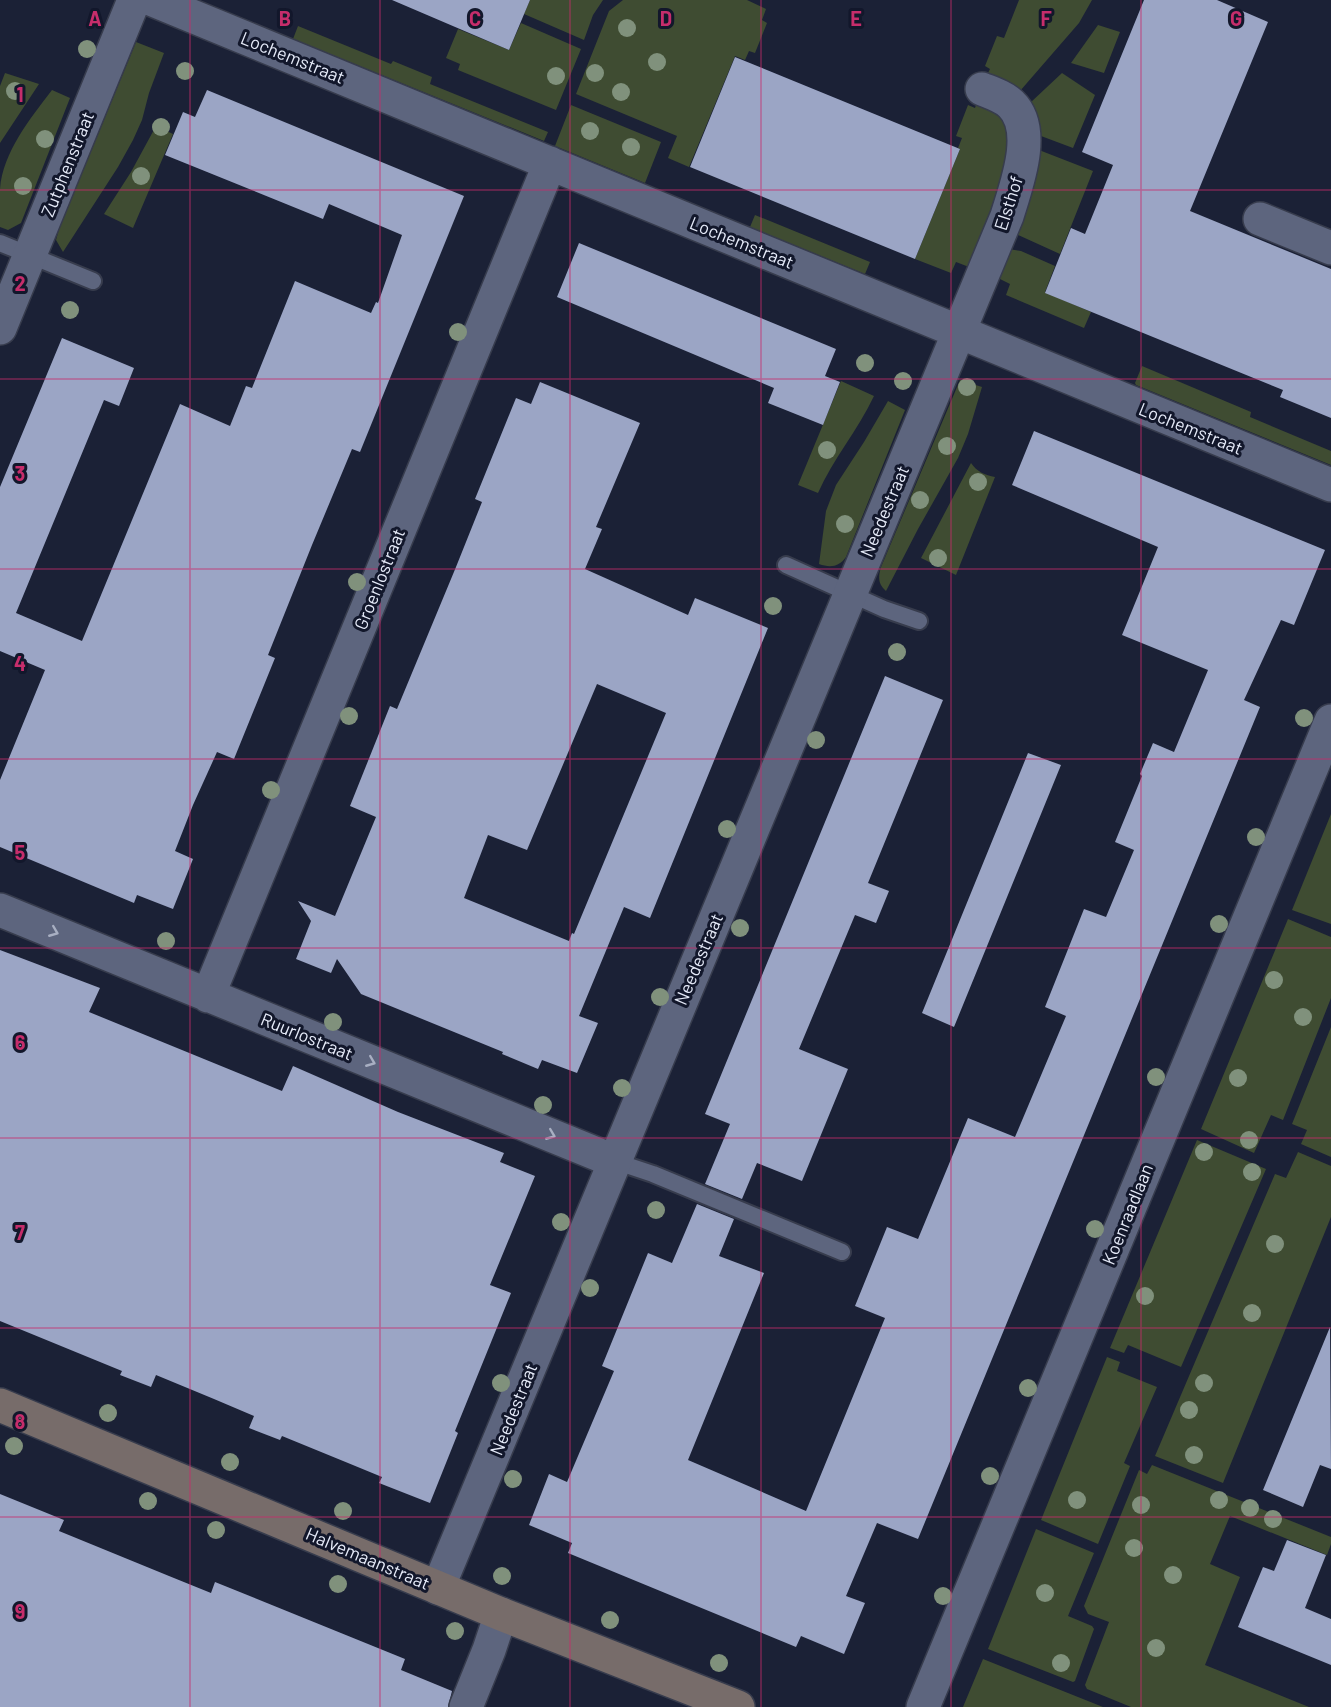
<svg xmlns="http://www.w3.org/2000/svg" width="1331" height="1707" viewBox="0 0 1331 1707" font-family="Barlow,sans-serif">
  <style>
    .green { fill: #3f4c32 }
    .building { fill: #9ba5c5; fill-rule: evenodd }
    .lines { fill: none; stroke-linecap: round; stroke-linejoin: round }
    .lane-casing { stroke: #373c4d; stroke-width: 20 }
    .street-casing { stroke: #373c4d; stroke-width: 36 }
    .secondary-casing { stroke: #373c4d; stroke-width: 36 }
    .lane { stroke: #5d657e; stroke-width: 16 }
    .street { stroke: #5d657e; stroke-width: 33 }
    .secondary { stroke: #776c6a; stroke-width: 33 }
    .tree { fill: #80917c }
    .oneway { stroke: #a8afc2 }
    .grid { fill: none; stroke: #c62d6b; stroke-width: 1.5; stroke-opacity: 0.55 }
    .labels { text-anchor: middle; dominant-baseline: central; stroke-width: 6; stroke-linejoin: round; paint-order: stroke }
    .street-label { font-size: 18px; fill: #e6ebf9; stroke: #12172b }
    .grid-label { font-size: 20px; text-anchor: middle; font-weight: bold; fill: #c62d6b; stroke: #12172b; stroke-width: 6; stroke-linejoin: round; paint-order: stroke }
  </style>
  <rect width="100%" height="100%" fill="#1b2136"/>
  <path class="green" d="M530 0H603L593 15 584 40 524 14Z
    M623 0H747L766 9 762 20 767 23 755 53 749 51 745 60 735 56 689 167 668 158 677 136 576 94 609 11Z
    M1019 0H1092L1079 23 1020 91 988 73 990 69 985 66 997 36 1004 38Z
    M521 23 581 49 556 110 458 70 460 64 446 58 458 29 509 50Z
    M1098 25 1120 32 1104 73 1071 63Z
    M298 26 391 64 393 61 432 77 430 84 548 132 544 141 293 39Z
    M136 42 164 53 149 93 142 120 133 140 118 167 63 252 56 240 59 229Z
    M5 73 39 84 0 143V86Z
    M1062 73 1095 95 1073 148 1041 136 1038 123 1030 103Z
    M52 90 70 98 21 223 8 230 0 227C0 215 0 202 0 189 3 152 30 119 52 90Z
    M977 102C988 107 1002 112 1006 124 1017 156 982 234 969 267L956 262 951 273 915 259 960 149 958 148 962 138 956 136 968 105 975 108Z
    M571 105 661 142 645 183 555 146Z
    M156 126 173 134 133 228 104 214 131 172Z
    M1039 150 1093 171 1060 254 1014 233Z
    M755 215 870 262 865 274 750 227Z
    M1008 249 1021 251 1055 266 1045 292 1091 312 1084 328 1006 295 1010 284 998 278Z
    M1142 366 1251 412 1250 417 1331 451V465L1136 385 1135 383Z
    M960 380 982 387 968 434 958 458 918 529 886 591C878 584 878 577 881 567Z
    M841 381 874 396C858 430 833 459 818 493L798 485Z
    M888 401 905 410 846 557C839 567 830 568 819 564L826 511 836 485 864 442Z
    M971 463C977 472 985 475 995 477L956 575 921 558Z
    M1331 814V924L1292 910Z
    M1288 919 1331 937V998L1283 1120 1271 1115 1254 1153 1201 1129Z
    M1331 1027V1157L1301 1144 1307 1130 1292 1124Z
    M1197 1140 1266 1169 1181 1367 1128 1345 1124 1353 1110 1348Z
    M1298 1152 1331 1166V1217L1223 1483 1155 1456 1275 1174 1286 1178Z
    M1107 1357 1120 1362 1117 1371 1157 1387 1124 1463 1130 1466 1098 1544 1041 1520Z
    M1152 1465 1331 1537V1544L1327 1555 1230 1516 1210 1564 1240 1577 1205 1665 1309 1707H1131L1087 1689 1085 1685 1109 1622 1088 1614 1084 1606 1139 1470 1147 1474Z
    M1036 1529 1094 1553 1068 1616 1092 1626 1094 1629 1075 1681 1073 1682 988 1649Z
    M983 1659 1103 1707H963Z"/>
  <path class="building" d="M392 0H530L509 50Z
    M1144 0H1217L1268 22 1190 211 1331 269V418L1280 397 1283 390 1045 293 1071 228 1085 234 1113 165 1082 152Z
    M735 57 960 149 915 259 690 167Z
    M207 90 464 196 360 452 352 449 312 545 268 655 275 658 234 759 217 752 193 805 175 851 193 859 173 909 137 895 134 903 0 847V780L45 670 0 651V487L62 338 134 368 119 406 104 400 16 613 82 641 180 404 230 426 246 386 252 388 295 281 371 313 376 302 378 303 402 235 329 204 323 219 165 155 183 112 195 117Z
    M579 243 836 349 825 376 840 382 823 425 768 403 774 388 557 297Z
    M540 382 640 423 596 527 602 529 585 569 688 615 695 598 768 628 650 918 624 907 579 1016 598 1023 577 1073 542 1060 538 1069 502 1054 503 1052 361 994 337 959 331 973 296 959 311 921 298 901 335 916 376 817 350 806 390 706 397 709 456 567 482 502 475 499 516 398 531 404ZM597 684 666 713 574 934 572 933 569 941 464 898 488 835 527 850Z
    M1034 431 1325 550 1294 625 1281 620 1244 700 1260 707 918 1539 877 1523 846 1596 865 1603 844 1654 801 1636 796 1647 568 1553 572 1543 529 1525 549 1474 567 1482 614 1371 602 1366 648 1253 672 1263 697 1204 734 1219 719 1256 764 1273 688 1460 806 1511 885 1318 855 1306 887 1227 918 1239 968 1118 1015 1137 1066 1016 1045 1007 1084 909 1106 917 1134 850 1115 842 1142 776 1140 774 1153 743 1174 752 1208 670 1122 635 1158 547 1012 485Z
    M885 676 943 700 868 883 889 891 876 923 855 915 799 1049 848 1069 802 1181 757 1163 742 1199 705 1184 730 1124 705 1114Z
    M1028 753 1061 765 954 1027 922 1013Z
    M0 950 100 988 89 1012 282 1091 293 1066 398 1112 504 1153 500 1162 535 1176 490 1285 511 1293 455 1431 458 1433 430 1503 379 1483 382 1477 348 1463 282 1436 280 1440 249 1428 254 1416 214 1399 156 1375 151 1387 120 1375 122 1371 0 1321Z
    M1330 1327 1331 1469 1320 1465 1303 1507 1263 1490Z
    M0 1494 64 1520 59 1531 169 1576 211 1593 215 1582 405 1659 401 1670 452 1691 448 1707H0Z
    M1287 1540 1326 1555 1305 1608 1331 1619V1665L1238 1627 1263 1567 1274 1571Z"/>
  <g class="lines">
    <g class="lane-casing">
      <path id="lane" d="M0 243 93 281
        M786 565 884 609 919 621
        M614 1161 653 1174 842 1252"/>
    </g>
    <g class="street-casing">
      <path id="street" d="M153 0 1331 485
        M1260 219 1331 248
        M0 328 134 0
        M0 910 614 1161
        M208 996 550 163
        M438 1588 1007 216C1016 186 1038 130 1011 104 1004 97 992 93 982 89
        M466 1707 489 1650 501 1614
        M923 1707 1331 721"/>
    </g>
    <g class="secondary-casing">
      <path id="secondary" d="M0 1405 501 1614 738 1707"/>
    </g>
    <use href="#lane" class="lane"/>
    <use href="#street" class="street"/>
    <use href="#secondary" class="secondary"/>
  </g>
  <g class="tree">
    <circle cx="627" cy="28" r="9"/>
    <circle cx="87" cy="49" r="9"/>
    <circle cx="657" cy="62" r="9"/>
    <circle cx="185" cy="71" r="9"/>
    <circle cx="595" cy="73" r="9"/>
    <circle cx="556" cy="76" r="9"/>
    <circle cx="15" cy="91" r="9"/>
    <circle cx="621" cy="92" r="9"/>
    <circle cx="161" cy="127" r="9"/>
    <circle cx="590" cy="131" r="9"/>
    <circle cx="45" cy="139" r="9"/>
    <circle cx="631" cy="147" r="9"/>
    <circle cx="141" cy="176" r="9"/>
    <circle cx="23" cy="186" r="9"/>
    <circle cx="70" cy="310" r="9"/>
    <circle cx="458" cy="332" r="9"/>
    <circle cx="865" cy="363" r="9"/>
    <circle cx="903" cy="381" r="9"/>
    <circle cx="967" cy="387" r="9"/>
    <circle cx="947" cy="446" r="9"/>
    <circle cx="827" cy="450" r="9"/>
    <circle cx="978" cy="482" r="9"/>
    <circle cx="920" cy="500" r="9"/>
    <circle cx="845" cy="524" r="9"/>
    <circle cx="938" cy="558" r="9"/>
    <circle cx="357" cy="582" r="9"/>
    <circle cx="773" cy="606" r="9"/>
    <circle cx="897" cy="652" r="9"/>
    <circle cx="349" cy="716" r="9"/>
    <circle cx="1304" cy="718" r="9"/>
    <circle cx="816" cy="740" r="9"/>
    <circle cx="271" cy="790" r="9"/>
    <circle cx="727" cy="829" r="9"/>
    <circle cx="1256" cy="837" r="9"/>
    <circle cx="1219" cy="924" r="9"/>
    <circle cx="740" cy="928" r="9"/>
    <circle cx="166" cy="941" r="9"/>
    <circle cx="1274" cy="980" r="9"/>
    <circle cx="660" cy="997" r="9"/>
    <circle cx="1303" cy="1017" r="9"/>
    <circle cx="333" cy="1022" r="9"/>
    <circle cx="1156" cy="1077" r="9"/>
    <circle cx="1238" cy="1078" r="9"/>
    <circle cx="622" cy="1088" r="9"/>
    <circle cx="543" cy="1105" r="9"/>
    <circle cx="1249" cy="1140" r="9"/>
    <circle cx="1204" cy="1152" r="9"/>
    <circle cx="1252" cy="1172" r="9"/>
    <circle cx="656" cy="1210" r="9"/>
    <circle cx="561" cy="1222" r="9"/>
    <circle cx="1095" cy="1229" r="9"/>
    <circle cx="1275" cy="1244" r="9"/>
    <circle cx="590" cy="1288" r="9"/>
    <circle cx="1145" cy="1296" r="9"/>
    <circle cx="1252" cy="1313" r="9"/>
    <circle cx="501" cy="1383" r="9"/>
    <circle cx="1204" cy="1383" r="9"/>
    <circle cx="1028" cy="1388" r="9"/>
    <circle cx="1189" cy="1410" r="9"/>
    <circle cx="108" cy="1413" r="9"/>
    <circle cx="14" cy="1446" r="9"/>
    <circle cx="1194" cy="1455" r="9"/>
    <circle cx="230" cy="1462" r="9"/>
    <circle cx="990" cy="1476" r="9"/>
    <circle cx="513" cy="1479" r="9"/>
    <circle cx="1077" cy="1500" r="9"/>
    <circle cx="1219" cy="1500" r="9"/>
    <circle cx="148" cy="1501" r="9"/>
    <circle cx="1141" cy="1505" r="9"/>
    <circle cx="1250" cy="1508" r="9"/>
    <circle cx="343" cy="1511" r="9"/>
    <circle cx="1273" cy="1519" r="9"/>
    <circle cx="216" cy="1530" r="9"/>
    <circle cx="1134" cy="1548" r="9"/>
    <circle cx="1173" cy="1575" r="9"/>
    <circle cx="502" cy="1576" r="9"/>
    <circle cx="338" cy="1584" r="9"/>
    <circle cx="1045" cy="1593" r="9"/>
    <circle cx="943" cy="1596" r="9"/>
    <circle cx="610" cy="1620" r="9"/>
    <circle cx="455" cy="1631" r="9"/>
    <circle cx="1156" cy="1648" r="9"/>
    <circle cx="719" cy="1663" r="9"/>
    <circle cx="1061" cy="1663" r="9"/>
  </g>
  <defs><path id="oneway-chevron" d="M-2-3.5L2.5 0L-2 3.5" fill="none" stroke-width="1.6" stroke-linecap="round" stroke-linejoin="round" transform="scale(1.5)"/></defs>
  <g class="oneway">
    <use href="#oneway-chevron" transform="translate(54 932) rotate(22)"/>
    <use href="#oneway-chevron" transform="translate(371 1062) rotate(22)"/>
    <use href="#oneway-chevron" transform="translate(551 1135) rotate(22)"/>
  </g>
  <path class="grid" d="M190 0V1707M380 0V1707M570 0V1707M761 0V1707M951 0V1707M1141 0V1707M0 190H1331M0 379H1331M0 569H1331M0 759H1331M0 948H1331M0 1138H1331M0 1328H1331M0 1517H1331"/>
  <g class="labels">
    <g class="street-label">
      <text transform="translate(293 57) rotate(22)">Lochemstraat</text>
      <text transform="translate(67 164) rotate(-68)">Zutphenstraat</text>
      <text transform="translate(1008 203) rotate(-72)">Elsthof</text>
      <text transform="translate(742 242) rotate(22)">Lochemstraat</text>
      <text transform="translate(1191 428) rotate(22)">Lochemstraat</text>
      <text transform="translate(884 511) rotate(-67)">Needestraat</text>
      <text transform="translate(379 579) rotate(-68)">Groenlostraat</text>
      <text transform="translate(698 959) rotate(-67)">Needestraat</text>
      <text transform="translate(307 1036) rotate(22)">Ruurlostraat</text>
      <text transform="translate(1127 1214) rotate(-68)">Koenraadlaan</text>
      <text transform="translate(513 1409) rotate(-68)">Needestraat</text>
      <text transform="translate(368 1558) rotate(23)">Halvemaanstraat</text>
    </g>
  </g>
  <g class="grid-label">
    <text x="95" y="26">A</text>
    <text x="285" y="26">B</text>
    <text x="475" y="26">C</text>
    <text x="666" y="26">D</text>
    <text x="856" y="26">E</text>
    <text x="1046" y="26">F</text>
    <text x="1236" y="26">G</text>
    <text x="20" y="102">1</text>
    <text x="20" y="291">2</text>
    <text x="20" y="481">3</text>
    <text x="20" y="671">4</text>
    <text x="20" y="860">5</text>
    <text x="20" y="1050">6</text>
    <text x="20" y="1240">7</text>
    <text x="20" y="1429">8</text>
    <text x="20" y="1619">9</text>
  </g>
</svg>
